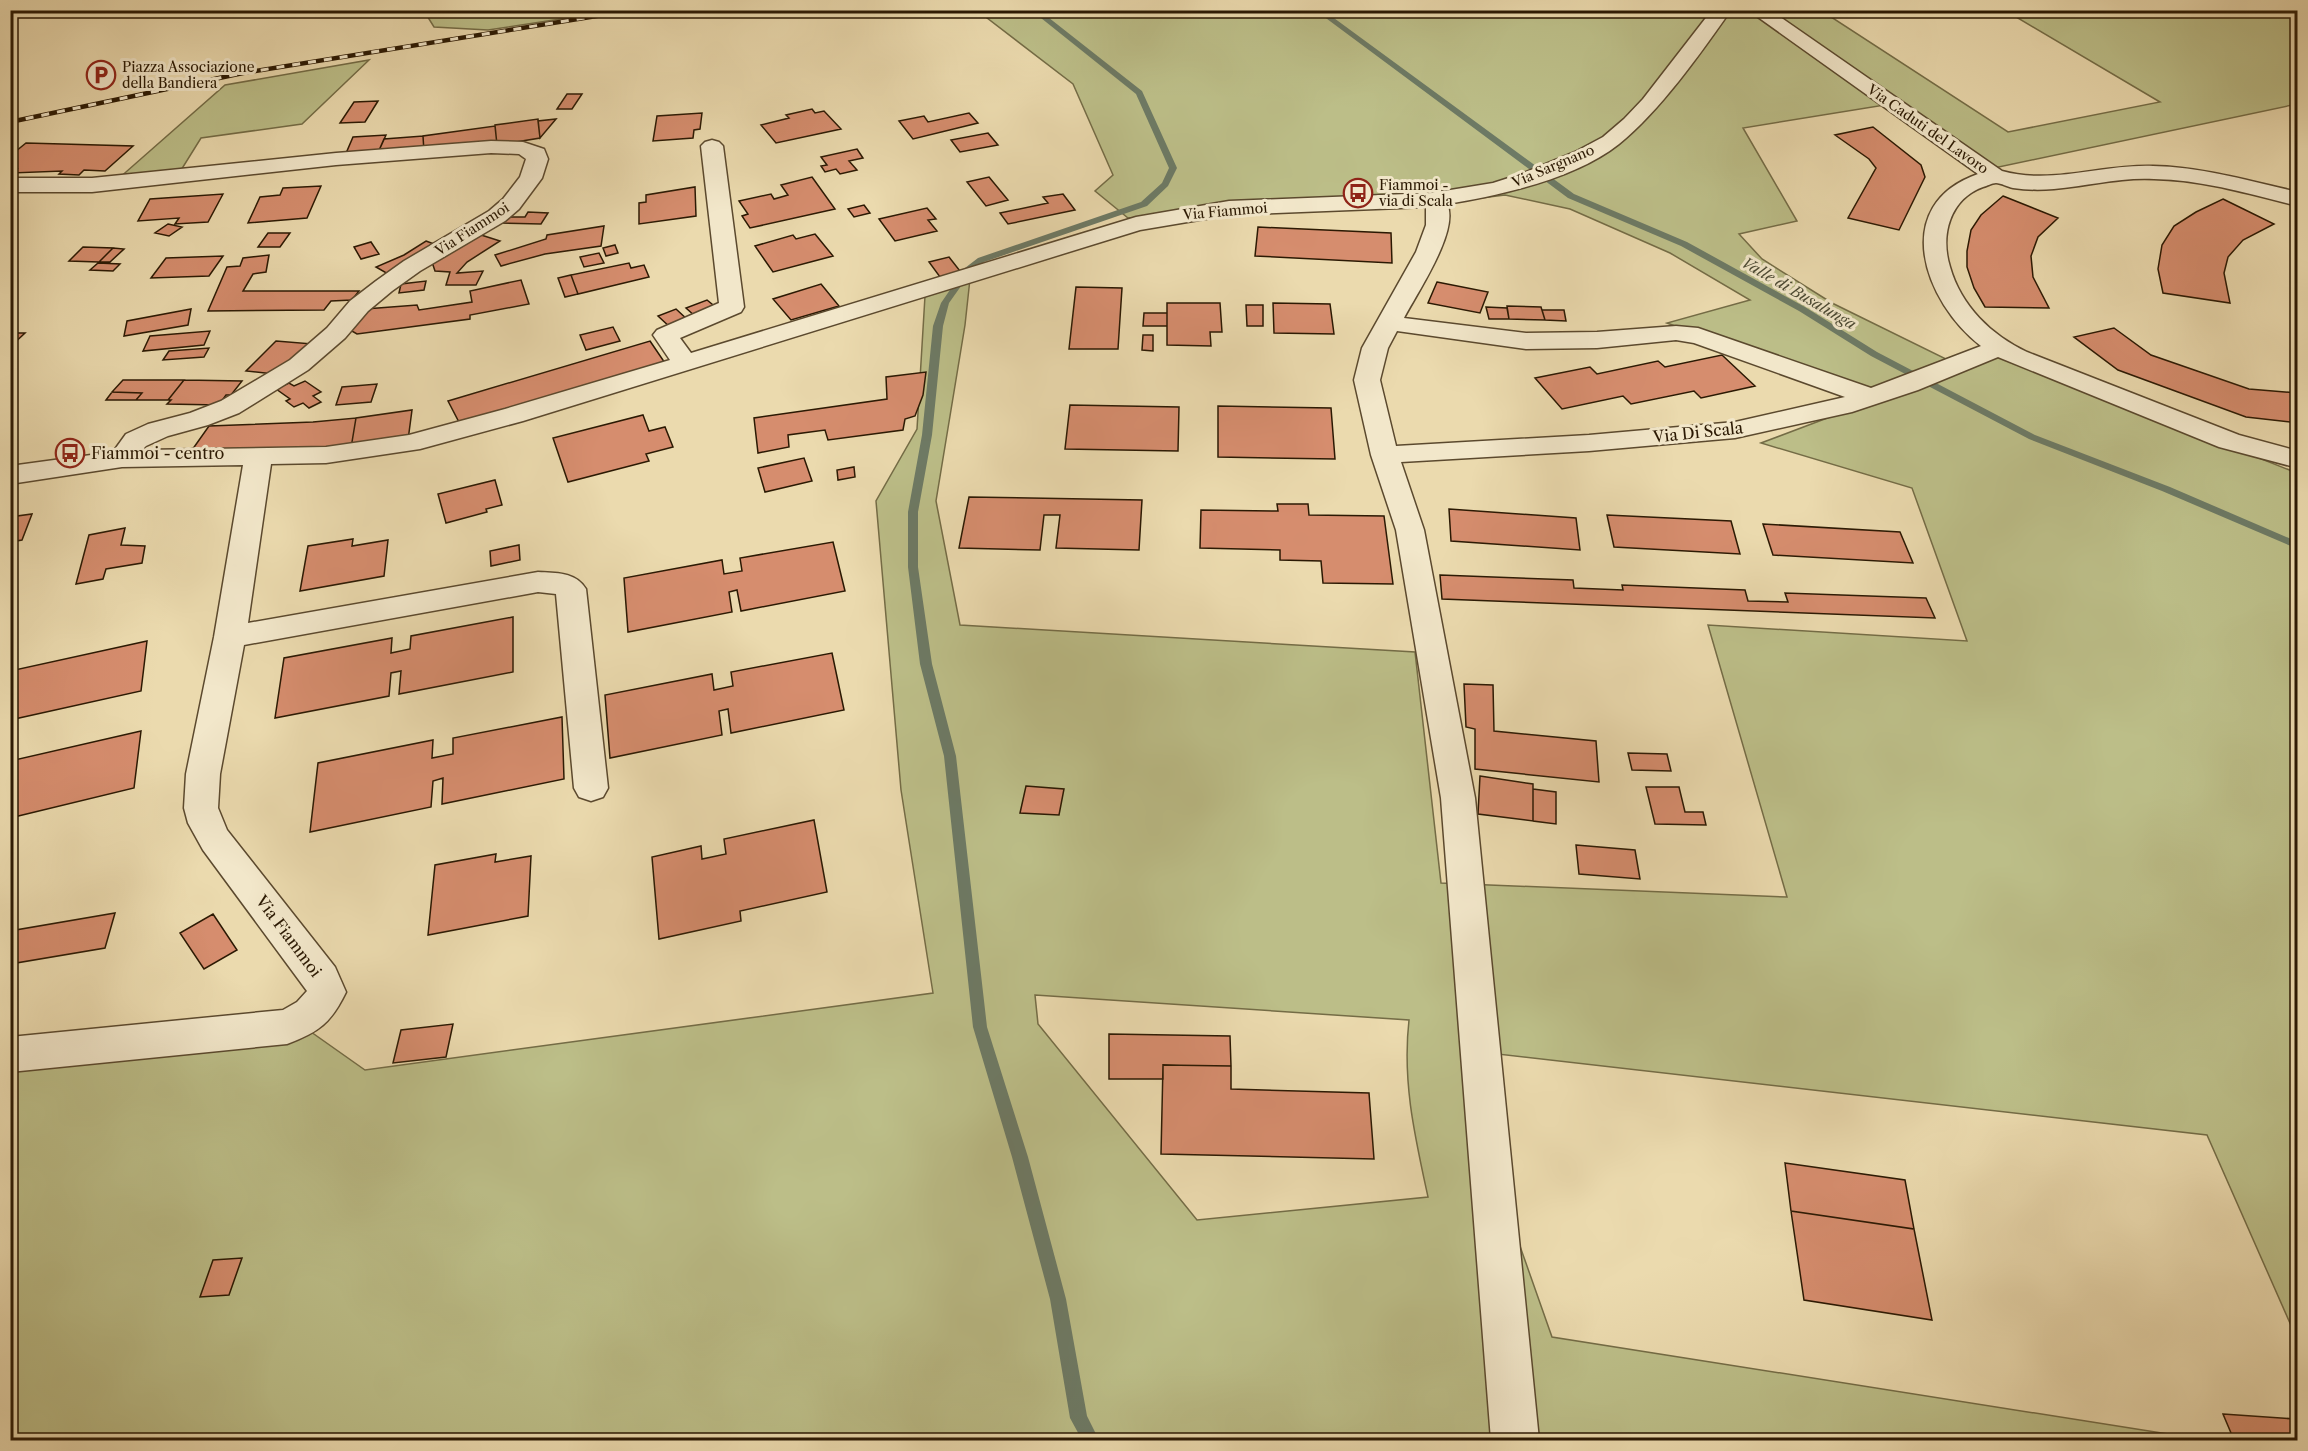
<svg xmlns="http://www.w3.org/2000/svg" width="2308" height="1451" viewBox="0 0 2308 1451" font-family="'Libre Caslon Text',serif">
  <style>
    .green { fill: #bcbe88; stroke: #746c46; stroke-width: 1.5; fill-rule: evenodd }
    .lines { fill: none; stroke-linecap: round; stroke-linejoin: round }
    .stream { fill: #6d7a65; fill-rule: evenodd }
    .building { fill: #d68d6e; stroke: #2b1903; stroke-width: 1.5 }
    .minor-casing { stroke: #5b492e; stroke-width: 3 }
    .minor { fill: #f2e7ca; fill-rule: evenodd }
    .rail-casing { stroke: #2b1903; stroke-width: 4.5 }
    .rail { stroke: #f2e7ca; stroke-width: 3; stroke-dasharray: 8; stroke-linecap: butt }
    .labels { text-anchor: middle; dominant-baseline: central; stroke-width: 6; stroke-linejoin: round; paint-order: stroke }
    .far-poi-label { font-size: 14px; fill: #2b1903; stroke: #f2e7ca; text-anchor: start }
    .far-street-label { font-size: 14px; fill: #2b1903; stroke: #f2e7ca }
    .far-water-label { font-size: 15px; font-style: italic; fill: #4c4a34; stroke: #f2e7ca }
    .street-label { font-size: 16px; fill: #2b1903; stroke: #f2e7ca }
    .poi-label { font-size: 16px; fill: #2b1903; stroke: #f2e7ca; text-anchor: start }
  </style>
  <rect width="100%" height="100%" fill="#ebdaae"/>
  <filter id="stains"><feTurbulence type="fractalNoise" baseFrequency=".00333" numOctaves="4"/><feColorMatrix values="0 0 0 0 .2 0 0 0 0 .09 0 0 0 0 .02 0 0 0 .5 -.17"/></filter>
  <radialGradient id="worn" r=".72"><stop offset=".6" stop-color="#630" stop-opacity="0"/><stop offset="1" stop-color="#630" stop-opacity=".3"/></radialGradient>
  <path class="green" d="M424 11H613L488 30 434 27Z
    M978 11H1822L2008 132 2160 102 2006 11H2297V104L1994 168 1897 103 1743 128 1797 221 1739 234 1762 259 1832 303 1962 367 1998 355 2297 473V1339L2207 1135 1498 1054 1490 1161 1552 1337 2206 1440H11L10 1065 311 1032 365 1070 933 993 901 790 876 501 917 429 925 296 970 279 965 325 936 501 960 625 1415 652 1441 883 1787 897 1708 625 1967 641 1912 488 1761 443 1875 400 1667 323 1750 300 1670 253 1570 209 1505 195 1473 199 1128 218 1095 191 1113 175 1073 84ZM1035 995 1409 1020C1402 1082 1415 1137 1428 1197L1197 1220 1038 1024Z
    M369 60 302 124 201 138 178 175 118 179 225 85Z"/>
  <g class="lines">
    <path class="stream" d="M1031 10H1039L1142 91 1177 168 1168 186 1147 206 984 262 971 272 949 303 943 326 932 435 918 512V567L932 664 956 756 987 1027 1028 1157 1066 1299 1087 1416 1099 1440H1082L1070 1418 1050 1299 1012 1157 973 1027 944 756 920 664 908 567V512L922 435 933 326 941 303 965 268 978 258 1141 202 1162 183 1169 168 1136 94Z
      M1315 10H1323L1574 194 1687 242 1805 307 1877 352 2035 435 2170 487 2298 542V549L2162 491 2029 439 1871 356 1799 311 1681 246 1568 198Z"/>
  </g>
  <path class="building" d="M567 94H582L572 109H557Z
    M378 101 365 122 340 123 354 102Z
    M812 109 815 113 824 111 841 129 776 143 761 125 789 118 786 115Z
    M702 113 700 129 694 130 693 138 653 141 657 116Z
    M969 113 978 123 913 139 899 121 924 116 928 122Z
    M538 119 540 138 497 145 495 125Z
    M556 119 540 138 538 121Z
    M495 126 497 145 424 152 423 136Z
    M1873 127 1921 165 1925 177 1899 230 1848 218 1876 168 1869 159 1835 135Z
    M988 133 998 145 960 152 951 140Z
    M386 135 377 155 344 158 353 137Z
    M423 136 424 152 377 155 384 139Z
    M26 143 133 146 105 171 84 170 79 175 59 174 62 171 12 173 17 169 10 168V156Z
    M857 149 863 158 849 161 857 170 840 174 836 169 825 172 821 166 827 165 821 157Z
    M812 177 835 209 750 228 742 216 748 214 739 201 771 194 774 199 788 195 781 185Z
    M989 177 1008 200 986 206 967 182Z
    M321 186 307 218 248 223 260 197 280 195 283 188Z
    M695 187 696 216 639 224V203L646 202V195Z
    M223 194 208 222 175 224 179 218 138 221 150 199Z
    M1063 194 1075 210 1008 224 1000 213 1048 203 1043 197Z
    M2003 196 2058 218 2038 237 2031 256 2033 277 2049 308 1985 307 1974 288 1967 267V251L1971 230 1981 215Z
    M2223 199 2274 224 2243 240 2228 257 2224 273 2230 303 2163 293 2158 269 2162 245 2174 226 2196 212Z
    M864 205 870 213 854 217 848 209Z
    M927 208 936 219 928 220 937 231 895 241 879 219Z
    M528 212 548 213 541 224 503 223 507 217H525Z
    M168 224 182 227 169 236 155 233Z
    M604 226 601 246 545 254 501 266 495 255 546 239 547 235Z
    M1258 227 1391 233 1392 263 1255 256Z
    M268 233H290L280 247H258Z
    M478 234 500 241 467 262 457 273 483 271 476 285H446L450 272 435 271 432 262Z
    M815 234 833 256 773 272 755 246 793 235 796 239Z
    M426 241 442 247 388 274 376 267 404 255Z
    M371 242 379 254 361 259 354 247Z
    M615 245 618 253 606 256 603 248Z
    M83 247 113 248 99 262 69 261Z
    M113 248 124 249 110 262H99Z
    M599 253 604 263 584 267 580 257Z
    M269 255 266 272 253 274 243 291H359L352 300 331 301 324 310 208 311 227 267 240 266 243 258Z
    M223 256 209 276 151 278 166 258Z
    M949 257 960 271 940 277 929 262Z
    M98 263 120 264 113 271 90 270Z
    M629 263 631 268 644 265 649 277 578 294 571 275Z
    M571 275 578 294 565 297 558 278Z
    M521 280 529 304 470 315V319L357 334 350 330 365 309 417 305 419 310 472 302 470 291Z
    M426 281 424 290 399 293 401 284Z
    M1437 282 1488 292 1480 313 1428 303Z
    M821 284 839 306 791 320 773 299Z
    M1076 287 1122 288 1118 349H1069Z
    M707 300 718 309 696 317 686 308Z
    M1167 303H1220L1222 332H1210L1211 346 1167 345Z
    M1273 303 1330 304 1334 334 1274 333Z
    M1246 305H1263V326H1247Z
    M1507 306 1541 307 1545 320 1509 319Z
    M1486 307 1507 308 1509 319H1489Z
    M191 309 188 325 124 336 127 321Z
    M676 309 690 322 672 329 658 316Z
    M1542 310H1564L1566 321 1545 320Z
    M1144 313H1167V326H1143Z
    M613 327 620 341 586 350 580 335Z
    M2114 328 2151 355 2249 389 2298 393V423L2246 417 2118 370 2074 337Z
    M210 331 204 345 143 351 150 336Z
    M10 333H25L10 347Z
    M1143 335H1153V351L1142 350Z
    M276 341 313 344 274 374 246 371Z
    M650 341 665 363 460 424 448 401Z
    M209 348 204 357 163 360 169 351Z
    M1722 355 1755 386 1701 398 1694 391 1631 404 1623 396 1562 409 1535 378 1590 367 1597 374 1658 361 1665 367Z
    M926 372 923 395 915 416 905 419 903 430 828 440 825 430 788 435 789 447 758 453 754 418 887 399 886 377Z
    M123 380H184L168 400H136L142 393 112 392Z
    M184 380 242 381 231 395H226L219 405 167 404 171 400H168Z
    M305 381 321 392 313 396 321 402 309 408 303 403 294 407 286 401 290 399 276 389 289 383 294 386Z
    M377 384 371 402 336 405 342 387Z
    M112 392 142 393 136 400H106Z
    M1070 405 1179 407 1178 451 1065 449Z
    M1218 406 1331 408 1335 459 1218 457Z
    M412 410 408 440 351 448 356 418Z
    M643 415 649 431 665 427 673 447 646 454 649 461 568 482 553 438Z
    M356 418 351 448 192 450 209 426 313 422Z
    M804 458 812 481 765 492 758 468Z
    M854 467 855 477 838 480 837 470Z
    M495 480 502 505 486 509 487 512 446 523 438 494Z
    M969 497 1142 500 1139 550 1056 548 1060 515H1044L1040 550 959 548Z
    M1277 504H1308L1309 515 1384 516 1393 584 1323 583 1321 561 1280 560V550L1200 548 1201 510 1278 511Z
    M1449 509 1576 518 1580 550 1451 541Z
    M32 514 22 540 10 542V517Z
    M1607 515 1731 521 1740 554 1614 547Z
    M1763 524 1900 532 1913 563 1773 555Z
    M125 528 121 545 145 546 142 563 106 569 103 579 76 584 89 535Z
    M353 539 352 546 388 540 384 576 300 591 308 546Z
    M833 542 845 591 741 611 737 590 729 592 732 612 628 632 624 578 722 560 724 574 742 571 740 558Z
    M519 545 520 560 491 566 490 551Z
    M1440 575 1573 580 1574 588 1623 590 1622 585 1745 590 1748 601 1788 602 1785 593 1926 598 1935 618 1442 599Z
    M513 617V672L399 694 401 671 391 673 389 696 275 718 284 658 392 638 391 653 410 649 411 636Z
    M147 641 141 691 10 720V671Z
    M832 653 844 710 731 733 728 709 719 711 722 735 610 758 605 695 712 674 714 690 733 686 731 672Z
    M1464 684 1493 685 1494 731 1596 741 1599 782 1475 769V729L1466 727Z
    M562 717 564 779 442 804 443 778 433 781 431 807 310 832 318 763 433 740 432 758 453 754V738Z
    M141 731 134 788 10 818V761Z
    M1628 753 1667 754 1671 771 1632 770Z
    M1480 776 1533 784V821L1478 814Z
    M1026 786 1064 789 1059 815 1020 813Z
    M1646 787H1679L1685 812H1703L1706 825 1655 824Z
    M1533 789 1556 792V824L1533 821Z
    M814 820 827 892 740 911 741 921 659 939 652 857 701 846 702 859 726 854 724 839Z
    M1576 845 1635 850 1640 879 1579 874Z
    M496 854 495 862 531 856 528 916 428 935 435 865Z
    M115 913 105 948 10 964V931Z
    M213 914 237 950 204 969 180 933Z
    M453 1024 446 1057 393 1063 401 1030Z
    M1109 1034 1230 1036 1231 1066 1163 1065V1079H1109Z
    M1163 1065 1231 1066V1089L1369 1093 1374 1159 1161 1154Z
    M1785 1163 1905 1180 1914 1229 1791 1211Z
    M1791 1211 1914 1229 1932 1320 1804 1300Z
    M242 1258 229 1295 200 1297 213 1260Z
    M2223 1414 2295 1419 2298 1425V1440H2234Z"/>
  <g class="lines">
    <g class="minor-casing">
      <path id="minor" d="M1712 10H1731C1701 53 1659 112 1619 144 1575 179 1502 195 1447 204 1460 230 1417 293 1404 318L1526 333 1597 332 1676 326 1698 328 1871 388 1981 346C1924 302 1889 205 1978 174L1748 10H1770L2002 171C2052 185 2102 164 2153 166 2202 167 2250 181 2298 192V206C2250 194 2203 180 2154 179 2121 177 2088 186 2054 189 2041 190 2027 190 2013 188 2008 187 2001 183 1996 183 1992 183 1987 186 1983 187 1950 199 1940 235 1950 267 1961 306 1991 335 2027 352L2239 435 2298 451V468L2219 447 1998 357 1918 390 1852 412 1735 438 1589 451 1401 462 1424 530 1475 798 1539 1440H1491L1441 798 1396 530 1371 455 1354 380 1362 348 1416 252 1426 225V207L1229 215 1140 230 523 421 420 449 326 463 271 464 248 623 538 572C556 573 576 572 586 589L608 788 603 797 591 801 579 797 574 788 556 594 538 592 244 645 220 774 218 808 227 830 335 967 346 992C331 1023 319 1032 287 1044L10 1072V1037L283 1010 297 1002 307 991 203 850 188 823 184 808 186 774 214 637 243 465 122 467 10 484V466L113 452 126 434 148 424 190 413 221 401 290 360 327 328 350 301 376 281 404 261 489 211 503 199 520 177 526 159 519 154 491 153 336 165 92 192H10V178H92L336 153 491 141 523 142 544 149 548 159 542 178 519 209 505 221 420 271 392 291 368 311 345 338 308 370 239 413 208 425 168 436 146 446 142 450 326 447 409 435 505 409 670 360 653 335 657 330 719 303 701 146 705 142 712 140 719 142 723 146 744 307 741 312 680 338 691 353 1136 217 1229 201 1432 193 1493 183 1521 174 1575 152 1603 137 1624 119 1643 99ZM1397 331 1526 349 1597 348 1676 340 1694 343 1845 397 1735 422 1589 435 1396 446 1380 380 1388 348Z"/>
    </g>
    <use href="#minor" class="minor"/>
    <g class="rail-casing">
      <path id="rail" d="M10 122 243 73 634 10"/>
    </g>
    <use href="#rail" class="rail"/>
  </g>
  <defs>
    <g id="parking-ring" transform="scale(1.5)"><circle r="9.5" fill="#f2e7ca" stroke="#8f2418" stroke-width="1.5"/><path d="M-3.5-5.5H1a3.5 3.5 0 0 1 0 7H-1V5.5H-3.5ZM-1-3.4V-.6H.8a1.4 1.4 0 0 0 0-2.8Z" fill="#8f2418"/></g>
    <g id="bus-ring" transform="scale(1.5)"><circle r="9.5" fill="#f2e7ca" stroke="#8f2418" stroke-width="1.5"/><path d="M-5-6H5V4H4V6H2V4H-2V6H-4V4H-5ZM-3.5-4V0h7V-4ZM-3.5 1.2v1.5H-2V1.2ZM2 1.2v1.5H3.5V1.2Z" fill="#8f2418"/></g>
  </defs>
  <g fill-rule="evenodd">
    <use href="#parking-ring" x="101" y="75"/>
    <use href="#bus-ring" x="1358" y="193"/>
    <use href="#bus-ring" x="70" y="453"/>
  </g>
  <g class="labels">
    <g class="far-poi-label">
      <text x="122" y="67">Piazza Associazione<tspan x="122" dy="16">della Bandiera</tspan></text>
      <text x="1379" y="185">Fiammoi -<tspan x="1379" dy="16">via di Scala</tspan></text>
    </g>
    <g class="far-street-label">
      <text transform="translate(1928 129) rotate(35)">Via Caduti del Lavoro</text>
      <text transform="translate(1553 166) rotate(-23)">Via Sargnano</text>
      <text transform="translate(1225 211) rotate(-5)">Via Fiammoi</text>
      <text transform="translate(472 229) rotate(-33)">Via Fiammoi</text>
    </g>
    <g class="far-water-label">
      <text transform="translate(1799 293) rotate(30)">Valle di Busalunga</text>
    </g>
    <g class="street-label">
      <text transform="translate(1698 432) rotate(-6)">Via Di Scala</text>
      <text transform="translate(289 936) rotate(53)">Via Fiammoi</text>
    </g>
    <g class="poi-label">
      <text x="91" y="453">Fiammoi - centro</text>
    </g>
  </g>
  <rect width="2308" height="1451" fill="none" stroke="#ebdaae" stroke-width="36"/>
  <rect x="12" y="12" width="2284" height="1427" fill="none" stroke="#2b1903" stroke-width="3"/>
  <rect x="18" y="18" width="2272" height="1415" fill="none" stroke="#2b1903" stroke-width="1.5"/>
  <rect width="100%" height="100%" filter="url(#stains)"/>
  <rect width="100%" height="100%" fill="url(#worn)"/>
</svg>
